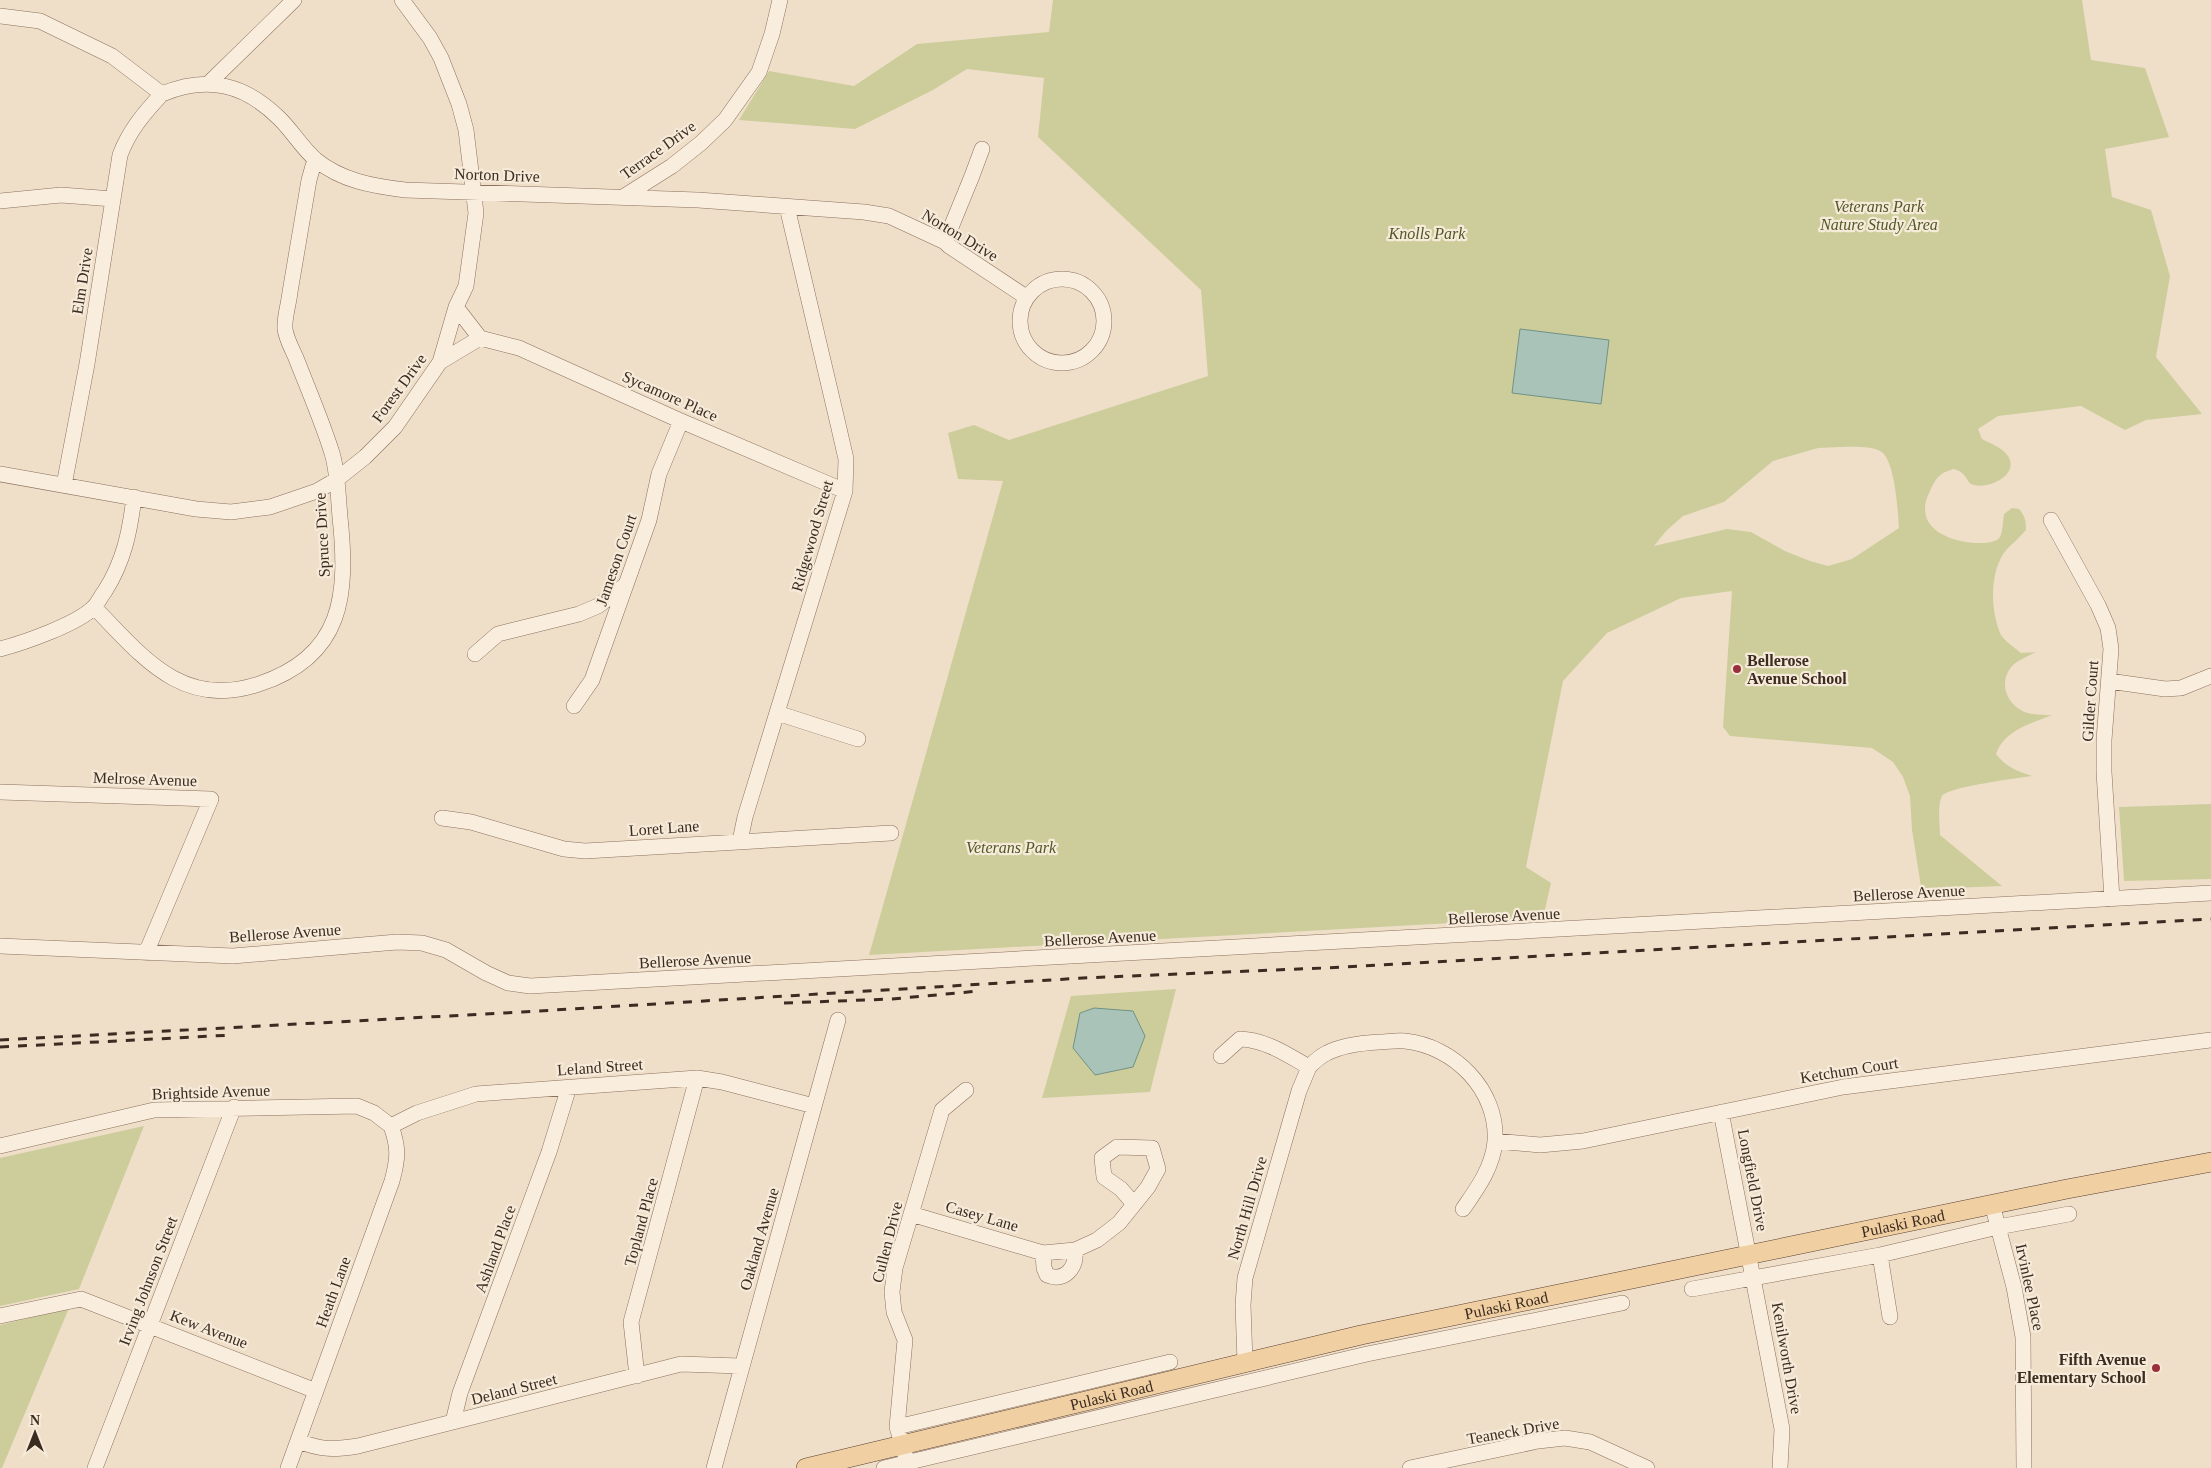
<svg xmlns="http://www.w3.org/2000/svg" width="2211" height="1468" viewBox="0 0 2211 1468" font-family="Georgia,serif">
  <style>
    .green { fill: #cdcd9c; fill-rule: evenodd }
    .water { fill: #aac3b9; stroke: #709285 }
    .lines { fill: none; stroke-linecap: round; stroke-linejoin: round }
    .minor-casing { stroke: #8b705d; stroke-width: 16 }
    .major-casing { stroke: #593f31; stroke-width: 20 }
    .minor { stroke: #f9eddd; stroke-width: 15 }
    .major { stroke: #f0cfa2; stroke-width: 19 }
    .rail { stroke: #3c2b21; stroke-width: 3; stroke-dasharray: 9 9; stroke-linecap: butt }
    .poi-dot { fill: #9a2e3b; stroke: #f6ead9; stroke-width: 2 }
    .labels { text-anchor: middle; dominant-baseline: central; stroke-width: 4.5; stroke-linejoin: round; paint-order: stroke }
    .street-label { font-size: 16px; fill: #3c2b21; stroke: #f6ead9 }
    .park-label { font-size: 16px; font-style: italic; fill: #515828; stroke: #f6ead9 }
    .poi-label { font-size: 16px; font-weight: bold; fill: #3c2b21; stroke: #f6ead9; text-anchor: start }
  </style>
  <rect width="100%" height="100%" fill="#efdfc9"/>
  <path class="green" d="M1053 0H2082L2091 60 2145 68 2169 137 2105 149 2112 197 2151 210 2170 276 2156 357 2202 414 2146 420 2125 430 2081 406 1998 416 1978 429 1982 439C1991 444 2002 447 2008 456 2020 475 1989 489 1974 485 1968 484 1968 479 1964 475 1962 472 1957 470 1954 469 1939 473 1936 478 1930 491 1903 543 1993 551 2000 537 2003 531 2003 520 2004 514L2012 508 2019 509C2025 516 2026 521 2026 530 2020 537 2013 543 2007 549 1989 570 1990 611 2001 635 2005 641 2015 648 2021 653L2036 652C2029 656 2018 660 2012 666 1997 684 2008 707 2028 713 2036 715 2045 715 2052 715 2030 724 2005 730 1996 754 2006 767 2017 771 2032 776 2018 778 1948 787 1942 796 1937 806 1940 824 1940 835L2002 886 1927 889 1921 887 1912 830 1910 796 1903 777 1893 762 1872 748 1730 736 1723 727 1732 591 1681 598 1607 633 1563 681 1526 867 1551 883 1543 918 869 955 1003 481 958 479 948 433 974 425 1009 440 1208 376 1201 290 1038 137 1044 78 967 69 933 90 855 129 739 120 769 71 854 86 917 44 1049 32ZM1818 448C1834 448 1867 444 1880 451 1895 458 1898 512 1899 528L1852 559 1828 566 1810 561 1785 551 1751 532 1727 529 1654 546 1666 531 1683 516 1724 502 1773 461Z
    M2211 804V879L2124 881 2119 807Z
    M1176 989 1150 1092 1042 1098 1071 996Z
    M144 1126 79 1289 0 1306V1158Z
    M69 1308 2 1468H0V1325Z"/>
  <path class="water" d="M1520 329 1609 340 1601 404 1512 393Z
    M1094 1008 1133 1011 1145 1036 1133 1067 1095 1075 1073 1048 1080 1013Z"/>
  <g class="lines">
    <g class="minor-casing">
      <path id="minor" d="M0 16 40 21 112 56 162 94C208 75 245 84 280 119 293 132 302 148 316 160 342 181 373 186 405 190L698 200 864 212 889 216 945 242 949 246 1026 297
        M209 83 294 0
        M623 197 672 166 701 143 725 120 759 72 772 34 780 0
        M0 201 61 195 113 199
        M945 242 972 176 982 149
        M1020 321a42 42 0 1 1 84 0a42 42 0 1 1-84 0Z
        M456 307 480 338 519 348 681 421 845 491
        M440 362 480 338
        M0 474 196 509 231 512 270 507 317 491 336 480 365 457 395 427 440 362 456 307 466 286 476 213 466 130 459 104 441 58 430 38 402 0
        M64 485 87 364 120 155C129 131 144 113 162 94
        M2051 520 2098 605 2108 628 2111 649 2104 740V772L2112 899
        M94 607C142 656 182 710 259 684 344 656 348 594 340 517 338 496 338 473 332 453 322 421 308 389 296 358 292 349 286 338 285 329 284 318 289 303 290 292 296 255 303 217 309 180L315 159
        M0 649C23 643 78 624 94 607 98 603 101 596 105 591 124 561 130 531 134 497
        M475 654 498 634 579 614 598 606 624 586
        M2109 681 2165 689 2181 688 2211 676
        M574 706 592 680 649 520 659 474 681 421
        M777 713 858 739
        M0 792 211 799 146 953
        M442 818 471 822 564 849 585 851 891 833
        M740 841 745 817 845 491 846 459 838 424 787 207
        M0 946 233 956 397 942 422 943 446 950 486 973 508 983 530 986 2211 893
        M1221 1056 1240 1039C1266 1040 1286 1054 1309 1067
        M1309 1067C1314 1062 1320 1056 1327 1053 1342 1045 1362 1043 1379 1042 1387 1042 1397 1040 1405 1041 1454 1046 1498 1090 1495 1141 1493 1167 1477 1189 1463 1209
        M1721 1112 1782 1429 1780 1468
        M391 1126 417 1113 476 1094 697 1078 722 1082 814 1106
        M1495 1141 1540 1145 1583 1141 1843 1087 2211 1040
        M0 1146 154 1110 357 1106 374 1113 391 1126
        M1992 1204 2014 1287 2023 1337 2024 1468
        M911 1214 1043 1253 1075 1250 1097 1240 1119 1223 1148 1187 1158 1169 1152 1148 1117 1147 1102 1158 1104 1177 1121 1189 1134 1204
        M1043 1253 1044 1268 1047 1275C1065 1283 1077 1267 1075 1250
        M1880 1255 1890 1317
        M1692 1289 1880 1255 1998 1227 2069 1214
        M0 1316 81 1299 316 1391
        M1245 1362 1243 1305 1245 1278 1299 1091 1309 1067
        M637 1376 631 1322 697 1078
        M453 1422 460 1393 549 1152 569 1087
        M897 1427 1170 1362
        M298 1441C322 1450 333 1450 358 1446L681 1364 740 1366
        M905 1454 897 1427 905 1340 894 1312 892 1292 895 1268 942 1110 966 1090
        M95 1468 234 1107
        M288 1468 392 1181C398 1159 399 1148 391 1126
        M714 1468 838 1020
        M884 1468 1367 1354 1622 1303
        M1410 1468 1538 1441 1565 1438 1590 1442 1647 1468"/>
    </g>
    <g class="major-casing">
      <g id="major">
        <path id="s1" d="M806 1468 1361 1335 2067 1189 2211 1162"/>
      </g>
    </g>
    <use href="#minor" class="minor"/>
    <use href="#major" class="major"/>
    <path class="rail" d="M784 1003 892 999 979 991
      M0 1040 522 1012 1083 978 1324 968 2211 919
      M0 1047 232 1035"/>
  </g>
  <g class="poi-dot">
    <circle cx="1737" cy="669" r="5"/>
    <circle cx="2156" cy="1368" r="5"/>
  </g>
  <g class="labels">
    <g class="street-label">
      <text transform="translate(658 150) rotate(-36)">Terrace Drive</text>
      <text transform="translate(497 175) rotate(2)">Norton Drive</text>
      <text transform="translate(960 235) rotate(31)">Norton Drive</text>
      <text transform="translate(82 281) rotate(-81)">Elm Drive</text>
      <text transform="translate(399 388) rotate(-54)">Forest Drive</text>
      <text transform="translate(670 396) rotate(24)">Sycamore Place</text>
      <text transform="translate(322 535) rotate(-93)">Spruce Drive</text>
      <text transform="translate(812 536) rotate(-74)">Ridgewood Street</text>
      <text transform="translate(616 560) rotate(-71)">Jameson Court</text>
      <text transform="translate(2090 701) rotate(-86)">Gilder Court</text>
      <text transform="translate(145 779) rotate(2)">Melrose Avenue</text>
      <text transform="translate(664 828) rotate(-4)">Loret Lane</text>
      <text transform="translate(1909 893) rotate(-3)">Bellerose Avenue</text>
      <text transform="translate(1504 916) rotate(-3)">Bellerose Avenue</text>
      <text transform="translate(285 933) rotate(-4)">Bellerose Avenue</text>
      <text transform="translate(1100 938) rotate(-3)">Bellerose Avenue</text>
      <text transform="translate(695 960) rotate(-3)">Bellerose Avenue</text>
      <text transform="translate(600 1067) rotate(-4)">Leland Street</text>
      <text transform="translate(1849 1070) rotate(-9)">Ketchum Court</text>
      <text transform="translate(211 1092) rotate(-2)">Brightside Avenue</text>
      <text transform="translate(1753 1180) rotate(79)">Longfield Drive</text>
      <text transform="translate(1247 1208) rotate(-74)">North Hill Drive</text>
      <text transform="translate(982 1216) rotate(16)">Casey Lane</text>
      <text transform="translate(641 1222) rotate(-75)">Topland Place</text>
      <text stroke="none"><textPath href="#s1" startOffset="1124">Pulaski Road</textPath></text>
      <text transform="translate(759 1239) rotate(-74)">Oakland Avenue</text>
      <text transform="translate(887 1242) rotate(-76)">Cullen Drive</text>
      <text transform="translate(495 1249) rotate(-70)">Ashland Place</text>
      <text transform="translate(148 1281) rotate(-69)">Irving Johnson Street</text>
      <text transform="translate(2030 1287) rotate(78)">Irvinlee Place</text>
      <text transform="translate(333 1292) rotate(-70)">Heath Lane</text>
      <text stroke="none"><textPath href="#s1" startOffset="719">Pulaski Road</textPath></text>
      <text transform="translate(209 1329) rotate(21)">Kew Avenue</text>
      <text transform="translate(1787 1358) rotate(80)">Kenilworth Drive</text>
      <text transform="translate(514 1389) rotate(-14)">Deland Street</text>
      <text stroke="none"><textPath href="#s1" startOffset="314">Pulaski Road</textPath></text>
      <text transform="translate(1513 1431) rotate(-10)">Teaneck Drive</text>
    </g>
    <g class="park-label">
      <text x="1879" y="206">Veterans Park<tspan x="1879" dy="18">Nature Study Area</tspan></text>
      <text x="1427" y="233">Knolls Park</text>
      <text x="1011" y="847">Veterans Park</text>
    </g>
    <g class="poi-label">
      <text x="1747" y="660">Bellerose<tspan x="1747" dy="18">Avenue School</tspan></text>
      <text x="2146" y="1359" text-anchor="end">Fifth Avenue<tspan x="2146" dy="18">Elementary School</tspan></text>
    </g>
  </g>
  <g transform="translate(35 1433)" stroke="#f6ead9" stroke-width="4" paint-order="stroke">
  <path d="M0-4L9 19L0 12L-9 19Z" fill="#3c2b21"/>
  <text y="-8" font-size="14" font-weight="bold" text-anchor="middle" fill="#3c2b21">N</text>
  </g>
</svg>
